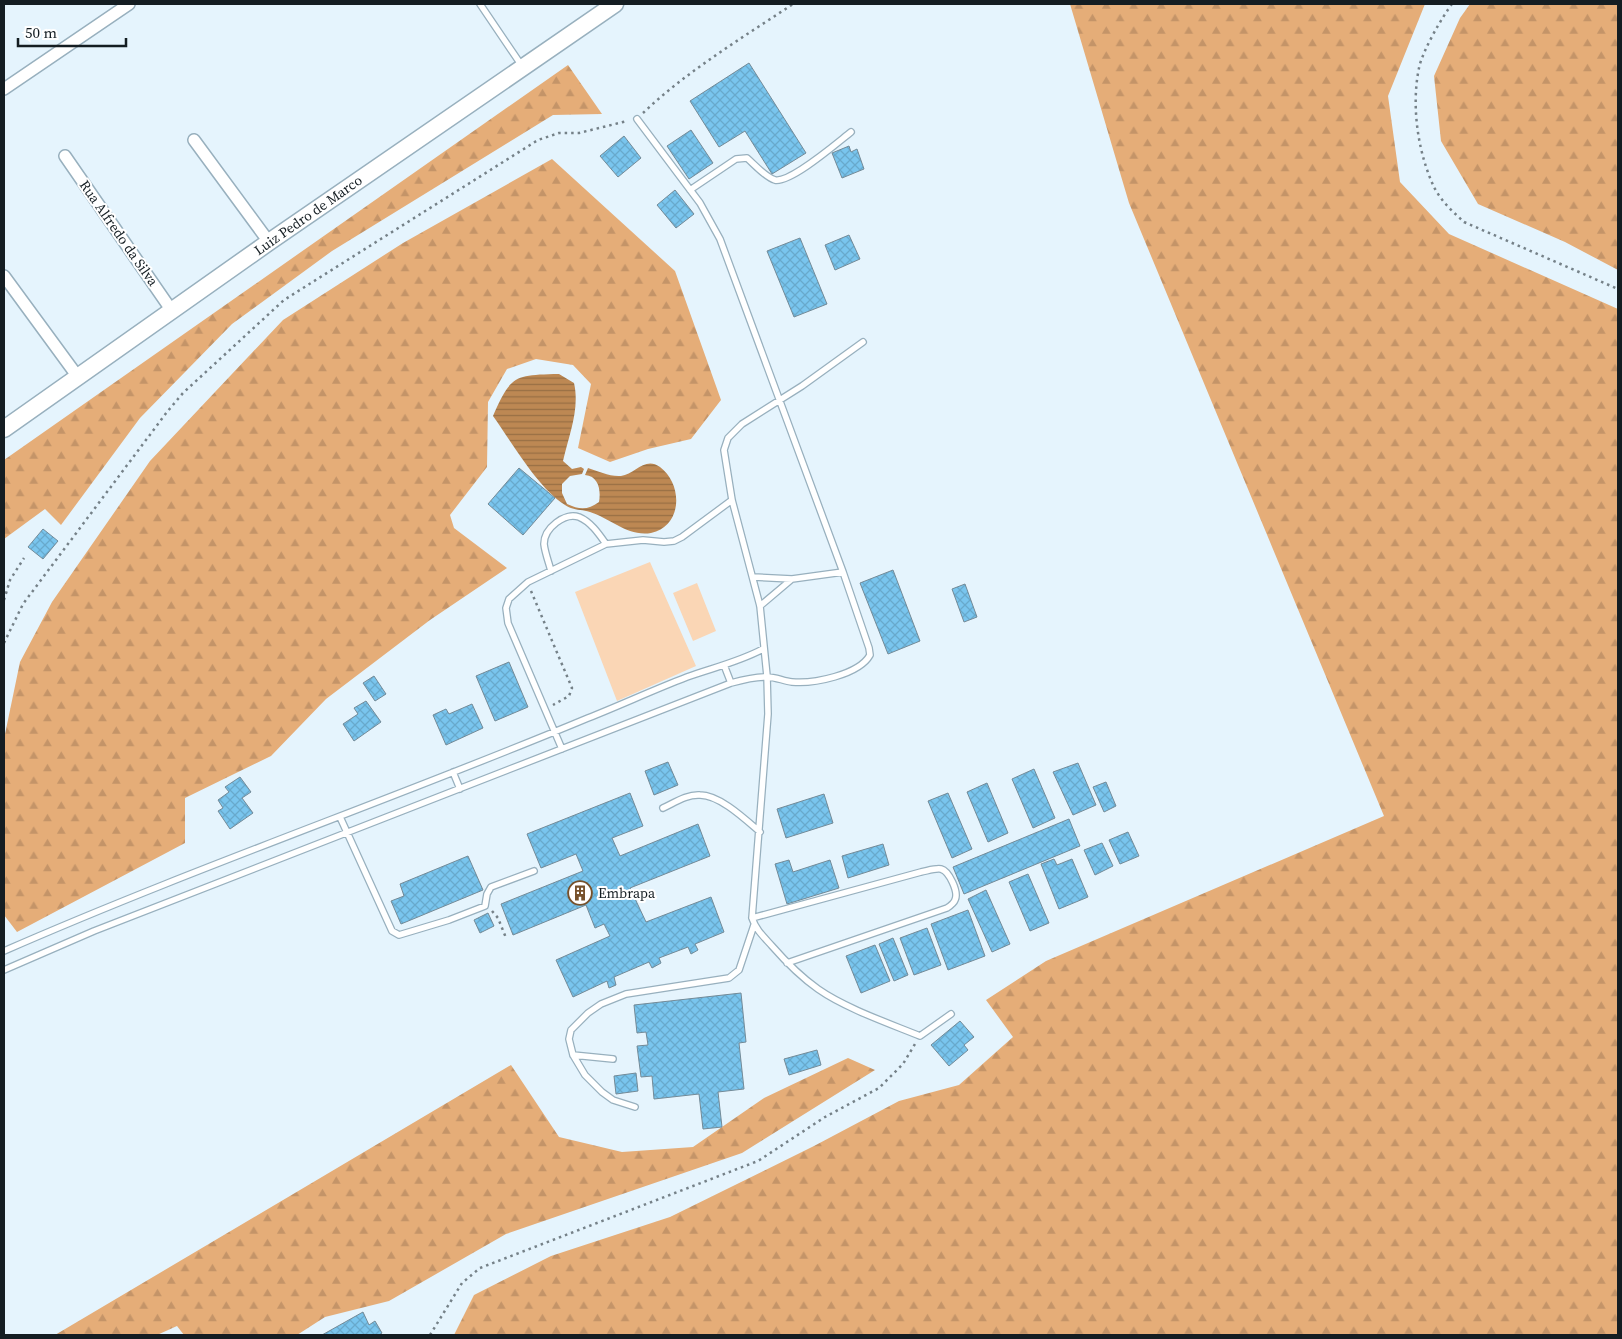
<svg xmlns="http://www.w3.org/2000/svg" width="1622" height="1339" viewBox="0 0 1622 1339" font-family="'Source Serif 4',serif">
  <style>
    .forest { fill: url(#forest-firs) }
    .park { fill: #fad6b5 }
    .water { fill: url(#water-rules) }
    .building { fill: url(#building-cross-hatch); stroke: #738a97 }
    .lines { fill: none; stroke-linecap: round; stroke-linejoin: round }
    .service-casing { stroke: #98b0be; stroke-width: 8 }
    .minor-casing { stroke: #98b0be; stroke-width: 14 }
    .secondary-casing { stroke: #98b0be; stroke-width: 19 }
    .path { stroke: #758188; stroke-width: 2.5; stroke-dasharray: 2.5 4; stroke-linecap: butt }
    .service { stroke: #fff; stroke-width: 5.5 }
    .minor { stroke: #fff; stroke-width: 11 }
    .secondary { stroke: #fff; stroke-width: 16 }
    .labels { text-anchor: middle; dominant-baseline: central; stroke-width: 4; stroke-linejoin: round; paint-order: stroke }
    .street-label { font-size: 14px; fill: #141d22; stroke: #fff }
    .poi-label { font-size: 14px; fill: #141d22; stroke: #fff; text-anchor: start }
  </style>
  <defs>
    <pattern id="forest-firs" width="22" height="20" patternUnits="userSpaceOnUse" patternTransform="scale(1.25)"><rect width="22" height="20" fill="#e5ad78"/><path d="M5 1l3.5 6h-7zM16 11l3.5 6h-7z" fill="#c49468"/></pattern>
    <pattern id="water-rules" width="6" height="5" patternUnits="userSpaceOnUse" patternTransform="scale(1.25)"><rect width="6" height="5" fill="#bd8853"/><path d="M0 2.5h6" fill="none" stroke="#986f44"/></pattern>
    <pattern id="building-cross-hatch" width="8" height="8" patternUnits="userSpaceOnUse" patternTransform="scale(1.25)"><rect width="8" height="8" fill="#79c5ee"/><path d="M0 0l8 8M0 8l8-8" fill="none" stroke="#68a9cc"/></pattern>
  </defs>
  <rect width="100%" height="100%" fill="#e5f4fd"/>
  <path class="forest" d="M1070 4H1425L1388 96 1400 182 1449 234 1618 309V1335H454L474 1295 551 1256 670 1217 814 1146 899 1101 959 1085 1013 1037 986 1000 1046 961 1384 816 1129 203Z
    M1470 4H1618V270L1565 242 1478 204 1441 141 1434 76 1460 18Z
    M568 65 602 114 553 115 332 251 232 324 140 418 61 525 45 509 4 539V460Z
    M552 159 675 271 721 400 691 439 648 449 610 462 578 448 591 384 573 365 536 359 507 369 488 402 487 467 450 515 454 528 507 568 430 620 326 699 271 756 185 798V843L17 932 4 915V739L20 662 52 602 150 461 283 320 403 243Z
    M848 1058 875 1070 742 1153 506 1234 389 1301 325 1317 297 1335H184L177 1326 157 1335H55L511 1065 559 1137 622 1152 693 1147 764 1098Z"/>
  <path class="park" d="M650 562 696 666 617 701 575 592Z
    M697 583 716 631 693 641 673 593Z"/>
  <path class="water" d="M559 374 574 383C580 409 569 435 563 461L572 469 581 467 584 469 582 474 570 476 562 484V493L567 504C580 510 588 510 599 502 601 491 599 476 585 475L588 468C598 471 610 477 621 476 635 474 645 456 660 467 683 484 683 526 651 533 628 537 610 518 590 512 581 509 574 511 565 505 537 487 513 444 493 416 511 375 514 375 559 374Z"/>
  <path class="building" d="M749 63 806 153 772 174 745 131 719 147 690 101Z
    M691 130 713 163 689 179 667 146Z
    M624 136 641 158 618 177 600 156Z
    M849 146 851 152 857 149 864 169 842 178 832 153Z
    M675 190 694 214 676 228 657 205Z
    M849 235 860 259 835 270 825 245Z
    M800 238 827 304 794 317 767 251Z
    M519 468 555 498 523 535 488 504Z
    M43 529 58 541 43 559 28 547Z
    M893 570 920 641 888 654 860 583Z
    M965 584 977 617 964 622 952 589Z
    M509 662 528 707 495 721 476 676Z
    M374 676 386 694 375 701 363 683Z
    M366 701 381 722 354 741 343 724 358 714 354 708Z
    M472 704 483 728 446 745 433 715 446 709 449 714Z
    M668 762 678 785 654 795 645 771Z
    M1078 763 1096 805 1073 815 1053 772Z
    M1034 769 1055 818 1033 828 1012 779Z
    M240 777 251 792 242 798 253 813 230 829 218 811 223 808 218 800 229 792 225 787Z
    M1106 782 1116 806 1104 812 1093 787Z
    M987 783 1008 833 988 842 967 792Z
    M630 793 643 826 612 838 620 856 698 824 710 856 630 888 646 922 711 897 724 932 695 944 698 950 691 954 688 947 659 958 661 963 652 968 649 962 614 977 616 985 609 988 607 981 573 997 556 960 610 936 604 924 595 928 586 905 513 935 501 904 583 871 576 854 541 868 527 834Z
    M948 793 972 849 952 858 928 801Z
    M824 794 833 823 786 838 777 809Z
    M1069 819 1080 846 964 894 953 867Z
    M1128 832 1139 856 1120 864 1109 840Z
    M1102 843 1113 866 1095 875 1084 850Z
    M883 844 889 865 848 878 842 856Z
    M468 856 483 890 401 924 391 901 404 896 400 884Z
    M1054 859 1057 865 1072 859 1088 897 1059 909 1041 864Z
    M789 860 793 872 830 860 839 888 787 904 775 864Z
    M1028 874 1049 923 1030 931 1009 882Z
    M986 890 1010 944 992 952 968 899Z
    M968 910 985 956 948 970 931 924Z
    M488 913 494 926 480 933 474 920Z
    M927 928 941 965 914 975 900 938Z
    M893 938 908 975 894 981 879 944Z
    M875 945 890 981 861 993 846 956Z
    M741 993 746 1042 739 1043 744 1089 718 1092 722 1127 703 1129 699 1094 654 1099 652 1076 641 1077 637 1046 648 1045 646 1032 637 1033 634 1005Z
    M960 1021 974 1037 964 1045 968 1050 949 1066 931 1045Z
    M817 1050 821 1065 789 1075 784 1059Z
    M636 1073 638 1091 616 1094 614 1076Z
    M363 1312 369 1325 375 1321 382 1333 379 1335H322Z"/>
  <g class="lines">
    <g class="service-casing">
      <path id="service" d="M480 4 522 66
        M637 119 700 203 720 239 843 572
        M690 190 736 159 747 158C755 165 765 177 775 180 791 183 838 142 851 132
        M863 342 802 386 742 424 728 438 724 450 732 500 760 606 767 676 768 714 752 918C756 930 764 937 772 946 786 962 801 977 818 989 845 1008 888 1023 920 1036L951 1014
        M551 571C549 563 545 553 544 544 544 528 565 512 579 517 591 522 599 534 606 544
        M753 577 792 579
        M724 665 731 683
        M562 749 508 623 506 608 509 599 528 582 606 544 643 540 664 542 674 541 682 537 732 500
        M453 772 460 789
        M663 808C674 803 687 794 700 795 720 795 746 820 760 832
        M340 817 392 931 399 935 449 920 485 906 487 894 491 887 534 871
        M752 918 921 872C927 871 935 868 941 869 949 871 959 892 955 900 954 903 950 906 947 908L787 963
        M4 951C196 867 394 799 588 718 621 705 653 690 687 677 712 668 739 662 763 649
        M4 970 94 931 731 683C742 680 754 677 765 677 774 676 783 681 792 682 813 684 859 675 870 655L869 648 843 572 792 579 760 606
        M573 1055 613 1059
        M635 1107 613 1100 602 1092 585 1075 573 1055 569 1039 571 1030 588 1013 601 1004 626 994 729 978 739 970 754 925"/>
    </g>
    <g class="minor-casing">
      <path id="minor" d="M4 89 129 4
        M194 140 269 242
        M65 156 172 311
        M4 276 78 377"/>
    </g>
    <g class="secondary-casing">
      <path id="secondary" d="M4 429 269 242 615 4"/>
    </g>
    <path class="path" d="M1452 4C1442 17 1422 52 1419 68 1411 106 1418 153 1434 187 1441 201 1453 212 1464 222L1618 289
      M643 113C687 71 742 38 793 4
      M531 591 572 688 569 696 553 705
      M4 600 10 580 24 558
      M4 643 23 604 167 412 183 393 284 300 538 140 559 133H579L627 121
      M492 911 498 918 506 938
      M430 1335 462 1283 480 1268 758 1161 825 1117 879 1088 903 1064 915 1044"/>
    <use href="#service" class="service"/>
    <use href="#minor" class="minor"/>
    <use href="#secondary" class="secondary"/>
  </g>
  <defs>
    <g id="building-ring" transform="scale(1.25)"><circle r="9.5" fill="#fff" stroke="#76512c" stroke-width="1.5"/><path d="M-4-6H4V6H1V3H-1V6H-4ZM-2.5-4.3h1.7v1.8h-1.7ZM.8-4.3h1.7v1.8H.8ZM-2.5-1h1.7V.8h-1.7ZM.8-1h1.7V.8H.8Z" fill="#76512c"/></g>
  </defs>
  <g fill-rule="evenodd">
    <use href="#building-ring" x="580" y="893"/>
  </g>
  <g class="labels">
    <g class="street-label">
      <text transform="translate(308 215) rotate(-35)">Luiz Pedro de Marco</text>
      <text transform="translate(119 233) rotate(55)">Rua Alfredo da Silva</text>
    </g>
    <g class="poi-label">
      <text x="598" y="893">Embrapa</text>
    </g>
  </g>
  <rect width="1622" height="1339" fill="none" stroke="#141d22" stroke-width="10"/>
  <path d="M18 38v8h108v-8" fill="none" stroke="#141d22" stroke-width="2.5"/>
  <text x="25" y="38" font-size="15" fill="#141d22" stroke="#ffffff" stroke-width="4" paint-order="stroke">50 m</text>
</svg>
